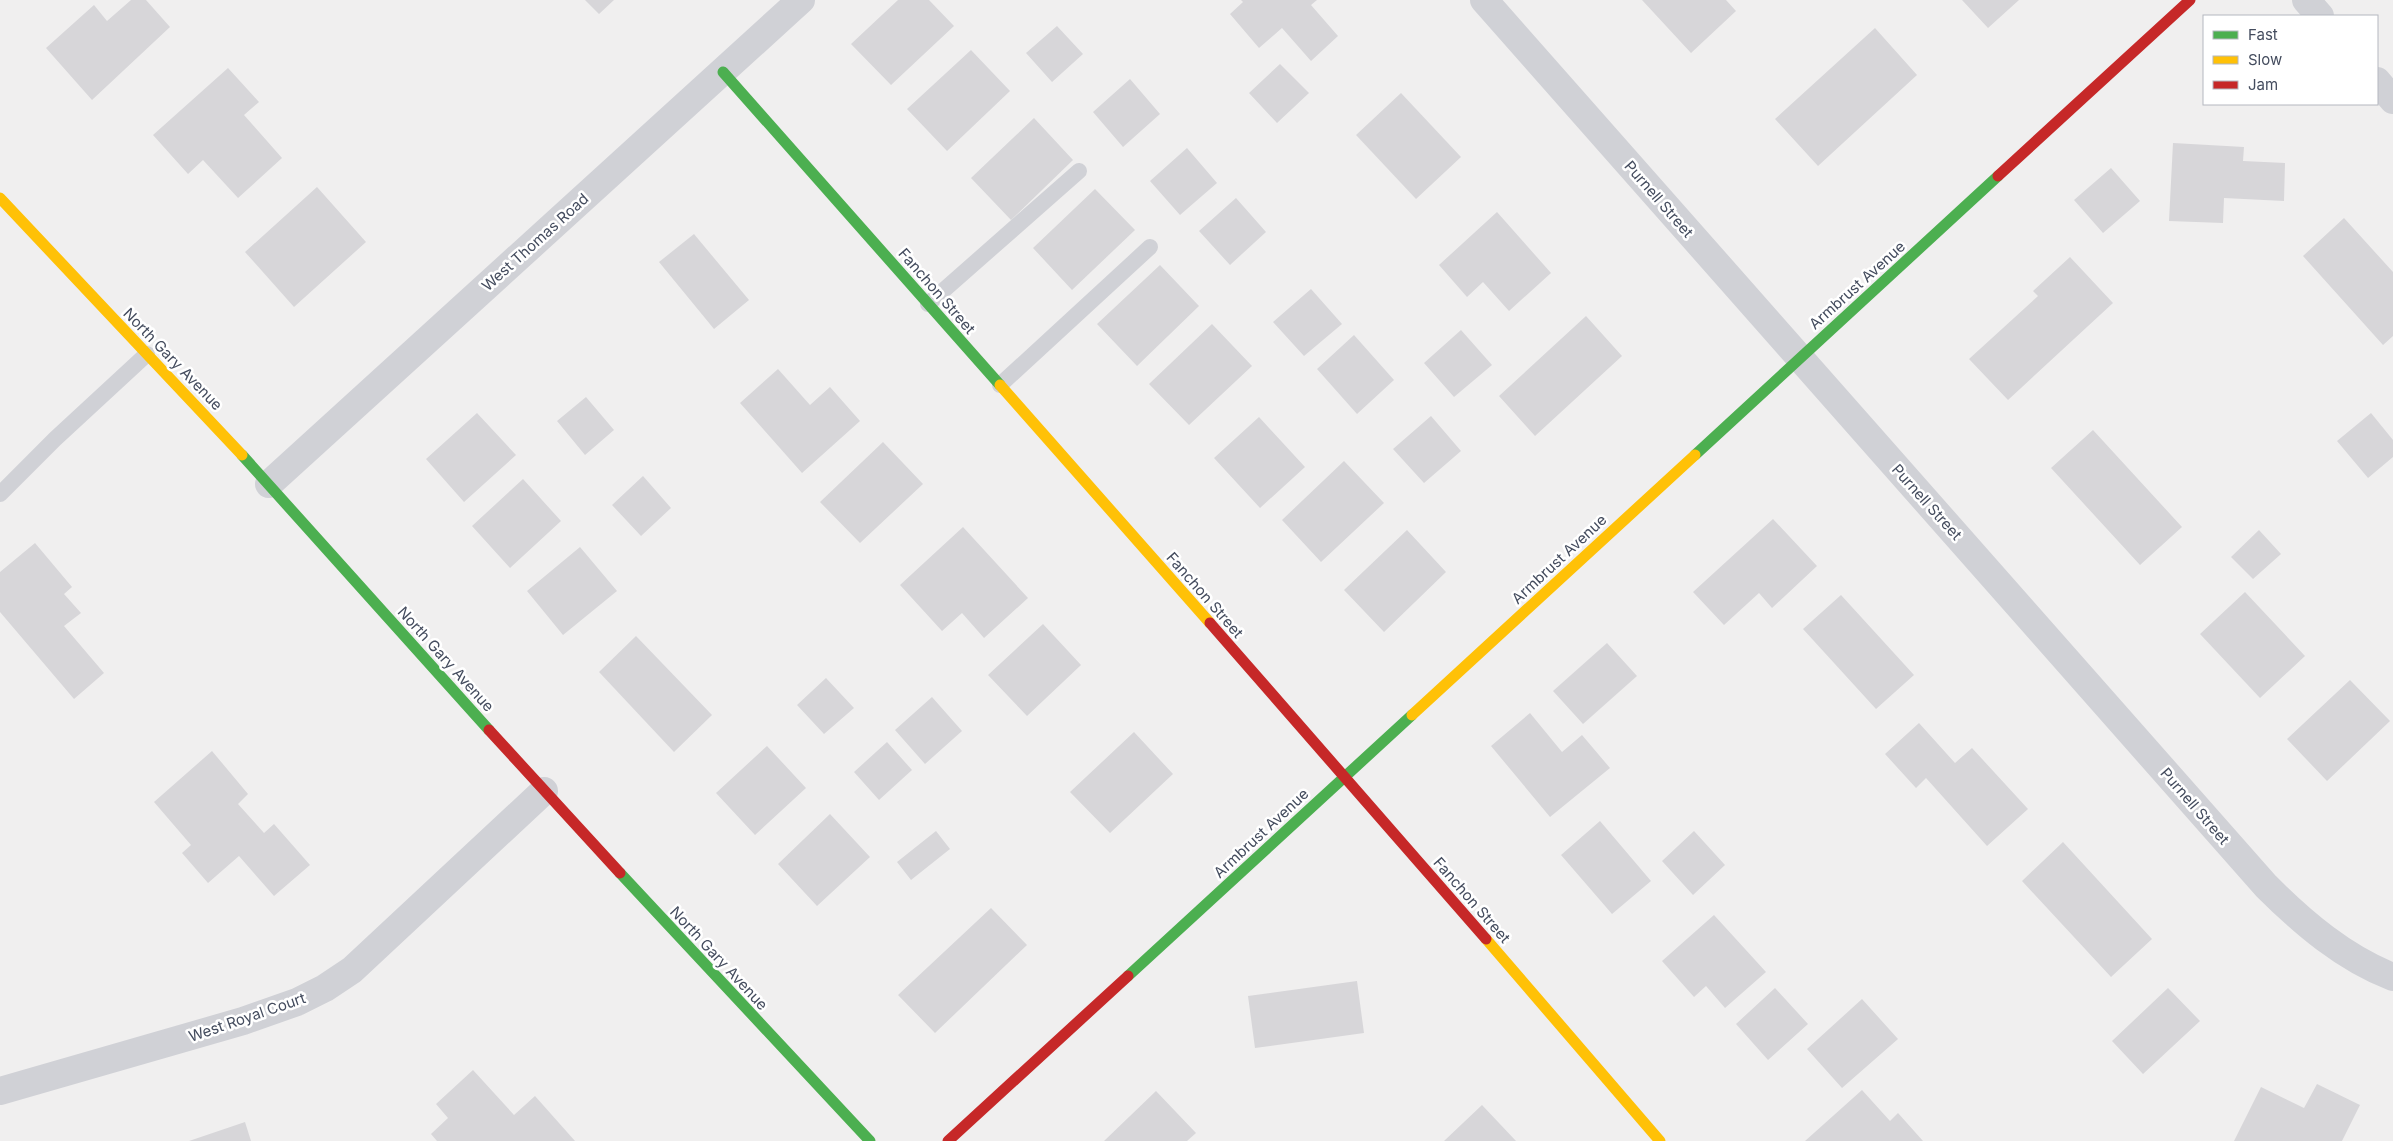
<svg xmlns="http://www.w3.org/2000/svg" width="2393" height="1141" viewBox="0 0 2393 1141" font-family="Inter,sans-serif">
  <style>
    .building { fill: #d7d6d9 }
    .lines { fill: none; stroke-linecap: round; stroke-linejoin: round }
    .lane { stroke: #d0d1d6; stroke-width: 16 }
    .street { stroke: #d0d1d6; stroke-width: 28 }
    .fast { stroke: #4caf50; stroke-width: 11 }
    .slow { stroke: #ffc107; stroke-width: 11 }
    .jam { stroke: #c62828; stroke-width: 11 }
    .labels { text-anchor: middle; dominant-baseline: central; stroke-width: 5; stroke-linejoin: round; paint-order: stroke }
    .street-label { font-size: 15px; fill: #444c5e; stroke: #fff }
  </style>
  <rect width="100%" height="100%" fill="#f0efef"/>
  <path class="building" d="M131 0H146L170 27 92 100 46 48 94 5 107 21Z
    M585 0H614L599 14Z
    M898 0H929L954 26 891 85 851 44Z
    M1241 0H1317L1311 5 1338 36 1311 61 1282 28 1259 48 1230 14 1243 2Z
    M1642 0H1726L1736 11 1691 53Z
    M1962 0H2019L1988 28Z
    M1057 26 1083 54 1052 82 1026 53Z
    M1875 28 1917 75 1818 166 1775 119Z
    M971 50 1010 91 947 151 907 109Z
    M1280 64 1309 93 1277 123 1249 93Z
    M228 68 259 102 244 115 282 158 238 198 203 160 188 174 153 135Z
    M1130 79 1160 114 1123 147 1093 112Z
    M1401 93 1461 157 1416 199 1356 135Z
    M1034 118 1073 160 1011 220 971 178Z
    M2173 143 2244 147 2243 161 2285 163 2284 201 2224 198 2223 223 2169 221Z
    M1187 148 1217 183 1180 215 1150 181Z
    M2111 168 2140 201 2103 233 2074 200Z
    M317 187 366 242 294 307 245 252Z
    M1095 189 1135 230 1072 290 1033 248Z
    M1236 198 1266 232 1230 265 1199 231Z
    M1497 212 1551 273 1509 311 1483 282 1467 297 1439 265Z
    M2344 218 2393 272V336L2383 345 2303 256Z
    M694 234 749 300 714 329 659 262Z
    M2070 257 2113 303 2008 400 1969 359 2038 296 2033 291Z
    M1160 265 1199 306 1137 366 1097 324Z
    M1311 289 1342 324 1304 356 1273 322Z
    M1586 316 1622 356 1535 436 1499 396Z
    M1212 324 1252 366 1189 425 1149 384Z
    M1461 330 1492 365 1454 397 1424 363Z
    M1354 335 1394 380 1357 414 1317 369Z
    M778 369 810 405 830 387 860 421 802 473 740 403Z
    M586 397 614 430 585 455 557 421Z
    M477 413 516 455 464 502 426 459Z
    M2371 413 2393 440V457L2368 478 2337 441Z
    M1431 416 1461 451 1424 483 1393 449Z
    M1259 417 1305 467 1260 508 1214 458Z
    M2093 430 2182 527 2140 565 2051 468Z
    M883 442 923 484 860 543 820 502Z
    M1344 461 1384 503 1321 562 1282 520Z
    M643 476 671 508 641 536 612 505Z
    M523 479 561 521 510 568 472 526Z
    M1773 519 1817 566 1772 608 1759 593 1724 625 1693 592Z
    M963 527 1028 598 984 638 962 613 942 631 900 585Z
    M1407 530 1446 572 1384 632 1344 590Z
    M2259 530 2281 554 2253 579 2231 557Z
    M35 543 72 587 64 594 81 613 64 626 104 673 74 699 0 612V572Z
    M580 547 617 591 563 635 527 591Z
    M2245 592 2305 656 2260 698 2200 634Z
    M1841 595 1914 675 1876 709 1803 629Z
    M1043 624 1081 665 1027 716 988 675Z
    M636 636 712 715 674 752 599 672Z
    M1607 643 1637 676 1583 724 1553 691Z
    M826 678 854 708 824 734 797 705Z
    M2350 680 2390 721 2327 781 2287 739Z
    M932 697 962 731 925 764 895 730Z
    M1530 713 1562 752 1582 735 1610 768 1550 817 1491 746Z
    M1919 723 1955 763 1972 748 2028 809 1987 846 1926 778 1916 788 1885 754Z
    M1134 732 1173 774 1110 833 1070 792Z
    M887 742 912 770 879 800 854 772Z
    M767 746 806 788 755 835 716 793Z
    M212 751 248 794 238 804 264 833 274 824 310 865 274 896 239 856 208 883 182 853 191 845 154 802Z
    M830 814 870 857 817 906 778 864Z
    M1600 821 1651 881 1612 914 1561 855Z
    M936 831 950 849 911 880 897 862Z
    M1694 831 1725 865 1693 895 1662 861Z
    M2063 842 2152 939 2111 977 2022 881Z
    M991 908 1027 945 935 1033 898 995Z
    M1714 915 1766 972 1725 1008 1706 986 1694 997 1662 961Z
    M1357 981 1364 1033 1255 1048 1248 996Z
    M1775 988 1808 1024 1768 1060 1736 1024Z
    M2168 988 2200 1021 2143 1074 2112 1041Z
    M1862 999 1898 1039 1842 1088 1807 1049Z
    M473 1070 514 1115 535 1096 575 1141H437L431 1134 448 1118 436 1104Z
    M2317 1084 2360 1105 2342 1141H2234L2261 1087 2304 1108Z
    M1862 1090 1890 1121 1898 1113 1923 1141H1805Z
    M1156 1091 1196 1133 1187 1141H1104Z
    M1482 1105 1516 1141H1444Z
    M245 1122 251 1141H189Z"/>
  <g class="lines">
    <path class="lane" d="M928 304 1079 171
      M1000 385 1150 247
      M0 494 55 439 147 354"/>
    <path class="street" d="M1484 0 2266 886C2303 923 2344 958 2393 977
      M2306 0 2320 16
      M2377 81 2393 100
      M269 484 801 0
      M0 1091 243 1021 297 1002 325 988 352 970 544 791"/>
    <path class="fast" d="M723 72 1000 385
      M242 455 489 730
      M1695 455 1998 176
      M620 873 870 1141
      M1128 976 1412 715"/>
    <path class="slow" d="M0 198 242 455
      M1000 385 1210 623
      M1412 715 1695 455
      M1486 939 1660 1141"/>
    <path class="jam" d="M1998 176 2190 0
      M1210 623 1486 939
      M489 730 620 873
      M948 1141 1128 976"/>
  </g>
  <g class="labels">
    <g class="street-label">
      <text transform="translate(1659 199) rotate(49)">Purnell Street</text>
      <text transform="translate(535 242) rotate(-42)">West Thomas Road</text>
      <text transform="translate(1857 285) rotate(-42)">Armbrust Avenue</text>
      <text transform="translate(937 291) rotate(49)">Fanchon Street</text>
      <text transform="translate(173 359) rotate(46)">North Gary Avenue</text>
      <text transform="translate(1927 502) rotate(48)">Purnell Street</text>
      <text transform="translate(1559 559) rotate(-43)">Armbrust Avenue</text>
      <text transform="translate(1205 595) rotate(49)">Fanchon Street</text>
      <text transform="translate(446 659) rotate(48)">North Gary Avenue</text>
      <text transform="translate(2195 806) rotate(49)">Purnell Street</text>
      <text transform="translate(1261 833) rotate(-43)">Armbrust Avenue</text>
      <text transform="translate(1472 900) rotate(49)">Fanchon Street</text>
      <text transform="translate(719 958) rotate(47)">North Gary Avenue</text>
      <text transform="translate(247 1017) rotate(-19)">West Royal Court</text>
    </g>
  </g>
  <rect x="2203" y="15" width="175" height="90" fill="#ffffff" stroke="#b4b7bf"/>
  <rect x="2213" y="31" width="25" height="8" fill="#4caf50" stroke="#b4b7bf"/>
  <text x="2248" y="40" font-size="15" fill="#444c5e">Fast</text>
  <rect x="2213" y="56" width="25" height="8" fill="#ffc107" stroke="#b4b7bf"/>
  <text x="2248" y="65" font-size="15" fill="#444c5e">Slow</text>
  <rect x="2213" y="81" width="25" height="8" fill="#c62828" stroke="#b4b7bf"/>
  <text x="2248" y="90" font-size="15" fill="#444c5e">Jam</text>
</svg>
